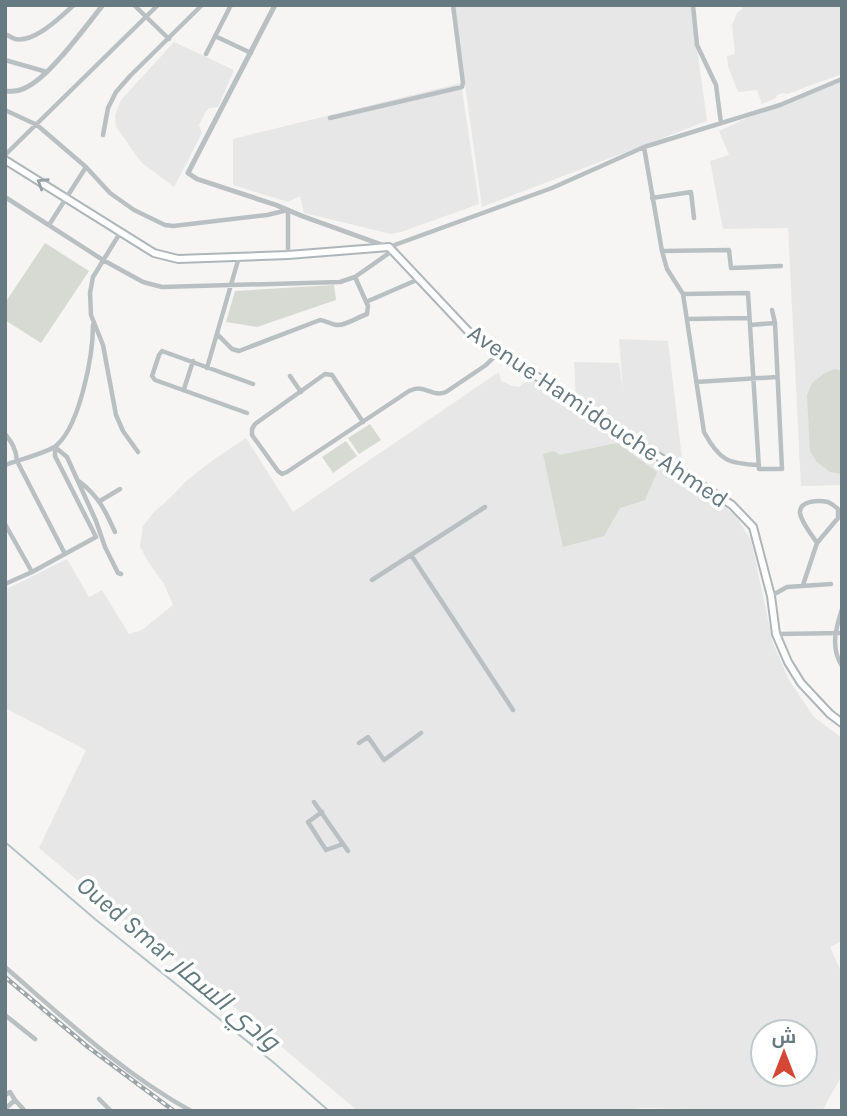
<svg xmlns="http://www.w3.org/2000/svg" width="847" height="1116" viewBox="0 0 847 1116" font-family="Karla,Cairo,sans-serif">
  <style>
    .built { fill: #e6e7e6; fill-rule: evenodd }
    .green { fill: #d6dad2 }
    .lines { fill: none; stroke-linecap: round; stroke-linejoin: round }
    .stream { stroke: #b5c2c5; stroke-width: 2 }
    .secondary-casing { stroke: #afb6b9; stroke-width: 10 }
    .minor { stroke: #bac0c2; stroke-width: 4.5 }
    .tertiary { stroke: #bac0c2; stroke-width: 5 }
    .secondary { stroke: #fff; stroke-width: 6 }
    .rail-casing { stroke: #9da5a8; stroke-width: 4.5 }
    .rail { stroke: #fff; stroke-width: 2; stroke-dasharray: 5; stroke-linecap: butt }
    .oneway { stroke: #95a1a7 }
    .labels { text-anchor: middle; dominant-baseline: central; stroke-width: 7; stroke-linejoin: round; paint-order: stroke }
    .street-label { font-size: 24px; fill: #677981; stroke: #fff }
    .water-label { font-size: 26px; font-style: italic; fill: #637a7e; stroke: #fff }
  </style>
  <rect width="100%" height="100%" fill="#f6f5f3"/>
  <path class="built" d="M454 5H691L707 121 482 207Z
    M742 5H842V74L787 94 783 93 777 95 776 98 762 104 757 90 738 92 728 66 727 56 735 54 732 25 737 13 742 9Z
    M174 42 234 70 218 107 209 108 205 113 199 125 202 133 174 187 141 162 116 127 115 115 121 100Z
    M842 81V485L801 486 788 228 723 229 710 161 729 155 719 131 749 117Z
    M461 83 479 204 401 232 391 234 304 213 300 196 288 202 233 185V139Z
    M619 339 668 341 683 467 576 398 574 362 619 363 623 390Z
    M499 372 501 381 512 386 519 387 530 378 694 484 735 515 751 540 773 643 789 680 814 717 842 738V941L830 947 842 974V1075L822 1111H702L693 1109 641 1108 612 1111H358L227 1001 108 906 39 848 86 750 5 708V590L67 559 89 597 102 590 129 634 142 630 173 605 164 584 147 560 140 546 143 526 154 512 171 497 186 481 213 460 246 438 293 512ZM763 1032H805V1074H763Z"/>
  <path class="green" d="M45 243 89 271 41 343 5 320V303Z
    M334 285 336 300 257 327 226 322 235 291Z
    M835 369 842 371 841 474 830 472 817 462 810 451 807 395 812 383 825 373Z
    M370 424 381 440 359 454 348 438Z
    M346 441 357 456 333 473 322 457Z
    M617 443 657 472 645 500 620 508 604 536 563 547 543 454 554 451 560 455Z"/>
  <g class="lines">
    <path class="stream" d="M5 842 95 919 273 1062 329 1111"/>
    <g class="secondary-casing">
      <path id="secondary" d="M5 160 154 253 178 259 288 255 389 247 468 331 732 505 753 527 771 596 776 634 788 662 801 683 830 714 842 723"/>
    </g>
    <path class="minor" d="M134 5 169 39
      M693 5 697 45 716 85 721 123
      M5 34C6 34 14 39 15 39 35 43 60 17 74 5
      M215 36 251 53
      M206 54 231 5
      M5 60 47 72
      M5 110 37 125 86 167 110 193 134 210 165 225 173 226 267 215 288 210V255
      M330 118 462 87 463 83 453 5
      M103 135 108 108 116 92 130 76 202 5
      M644 147 662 251 667 269 683 294 704 432C719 460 728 464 759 465
      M5 155 158 5
      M5 197 103 260 143 282 162 287 340 282 355 277 368 306 367 314C358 317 347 325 338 325 332 325 327 321 320 320L239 351 232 349 217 334
      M652 198 691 192 694 218
      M49 225 86 167
      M120 233 93 277 90 293 91 315 103 345 116 415 123 431 138 452
      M389 247 552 188 644 147 780 105 842 79
      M662 251 729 250 731 268 781 266
      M355 277 392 251
      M683 294 748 293 759 469H782L775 323 772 310
      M366 302 419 279
      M687 319 749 318
      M750 325 775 323
      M207 368 239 257
      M290 376 301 392
      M696 382 777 377
      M184 389 193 361
      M247 413 155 380 152 376 159 355 162 351 253 384
      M363 422 332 375 325 374 255 424 252 429V435L278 471 282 474 287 472 409 391C426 383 431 398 446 392L486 365 499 352
      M5 434C12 442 16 449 17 461L65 554
      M55 447 67 457 96 521 105 547 118 573 121 574
      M5 465C18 460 48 453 57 445 80 424 93 356 93 325
      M80 482C99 497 105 510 115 532
      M100 501 120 489
      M5 524 32 572
      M411 555 513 710
      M372 580 485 507
      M5 584 32 572 96 537 55 456V447
      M803 585 817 543 838 518V509C836 507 830 503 828 502 820 500 799 500 800 513 801 522 812 535 817 543
      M771 596 787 587 831 584
      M842 609C836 628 830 647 842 666
      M777 634 842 633
      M359 743 368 737 384 760 421 733
      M314 802 348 851
      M322 812 308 822 326 850 343 844
      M5 967C64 1018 122 1073 191 1111
      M5 1015 35 1039
      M5 1095 10 1092 15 1100 5 1109
      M99 1099 111 1111
      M15 1100 25 1111"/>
    <path class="tertiary" d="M275 5 188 173 197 179 276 205 302 216 388 247
      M5 91C13 92 20 91 27 87 51 75 85 27 103 5"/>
    <use href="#secondary" class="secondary"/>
    <g class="rail-casing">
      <path id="rail" d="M5 977 88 1047 174 1111"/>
    </g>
    <use href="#rail" class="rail"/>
  </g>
  <defs><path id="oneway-chevron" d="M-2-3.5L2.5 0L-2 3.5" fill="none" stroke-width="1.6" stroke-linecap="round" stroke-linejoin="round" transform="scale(1.75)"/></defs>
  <use class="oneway" href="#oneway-chevron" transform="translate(42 183) rotate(-147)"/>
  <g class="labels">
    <g class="street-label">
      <text transform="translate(598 416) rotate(34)">Avenue Hamidouche Ahmed</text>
    </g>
    <g class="water-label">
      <text transform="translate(178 963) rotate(40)">Oued Smar وادي السمار</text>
    </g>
  </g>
  <rect width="847" height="1116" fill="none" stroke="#677981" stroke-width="14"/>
  <g transform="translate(784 1053)"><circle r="33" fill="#ffffff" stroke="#c2c9cd" stroke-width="2"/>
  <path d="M0-5L12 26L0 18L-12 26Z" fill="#d44734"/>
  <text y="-10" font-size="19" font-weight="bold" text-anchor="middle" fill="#677981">ش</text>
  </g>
</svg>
